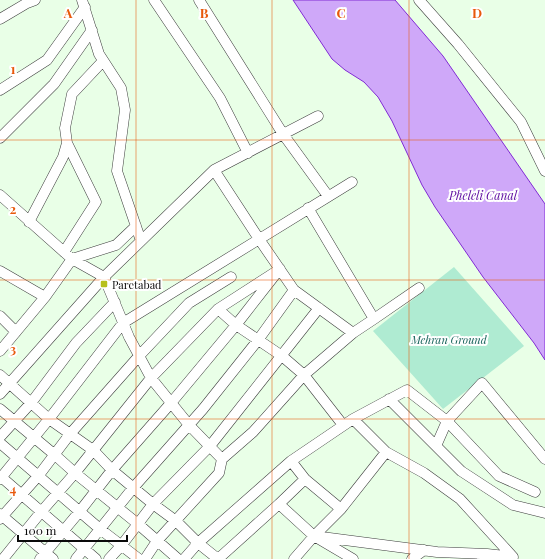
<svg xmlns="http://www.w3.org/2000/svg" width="545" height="559" viewBox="0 0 545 559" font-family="'Playfair Display',serif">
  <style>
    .green { fill: #afebd2 }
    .water { fill: #cfa8f9; stroke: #812bd4 }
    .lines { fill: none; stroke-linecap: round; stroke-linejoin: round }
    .minor-casing { stroke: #3d3d3d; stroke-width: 11 }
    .minor { stroke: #fff; stroke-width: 10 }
    .grid { fill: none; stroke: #e8590c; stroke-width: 1; stroke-opacity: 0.55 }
    .poi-dot { fill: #b7c01c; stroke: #fff; stroke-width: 1.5 }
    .labels { text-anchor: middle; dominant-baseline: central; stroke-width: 4; stroke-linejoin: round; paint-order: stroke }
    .poi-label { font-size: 11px; fill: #0a0a0a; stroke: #fff; text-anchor: start }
    .park-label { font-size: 11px; font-style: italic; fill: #18645c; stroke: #fff }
    .water-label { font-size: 12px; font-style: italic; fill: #5e0ea1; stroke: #fff }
    .grid-label { font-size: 13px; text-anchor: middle; font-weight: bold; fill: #e8590c; stroke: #fff; stroke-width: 4; stroke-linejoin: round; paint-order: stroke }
  </style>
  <rect width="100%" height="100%" fill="#e9ffe7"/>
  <path class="green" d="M454 267 524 346 443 409 373 331Z"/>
  <path class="water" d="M293 0H395L443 56 545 204V360L534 343 483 277 435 207 422 185 392 121 378 97 364 82 345 70 332 59Z"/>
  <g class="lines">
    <g class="minor-casing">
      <path id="minor" d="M82 0 99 54 121 88 125 110 117 171 141 241
        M154 0 220 98 248 153
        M199 0 283 134 328 196
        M419 0 458 44 521 122 545 171
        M0 19 27 3 35 0
        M0 90 47 60 85 7
        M0 138 54 84 92 30
        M214 170 318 116
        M0 195 72 259 104 277 129 337 151 378 189 425 222 459
        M308 208 374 319
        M29 222 63 157 67 143 65 128 72 94 103 61
        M64 252 96 202 67 143
        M0 271 45 297
        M218 309 236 325 282 356 304 375 343 425
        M0 316 16 332
        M0 351 45 297 72 259 116 245 136 226
        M0 375 49 419 93 450 112 470 153 504 176 521 198 543 218 559
        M0 394 104 277 214 170 259 239 294 290 353 333
        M389 399 461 471 513 505 545 513
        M0 409 55 455 75 473 138 524 178 559
        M353 419 386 452 424 473 460 499 513 557
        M0 437 31 403 76 343 115 302
        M0 443 100 529 139 559
        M0 476 96 559
        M0 479 49 419 123 323 352 182
        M305 479 341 509
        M535 492 499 476 447 421 482 383 545 459
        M279 504 314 536 353 559
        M0 514 53 559
        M0 519 39 475 70 434 139 356 189 303 231 277
        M314 536 437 552 487 554
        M3 559 41 512 75 473 151 378 218 309 280 269
        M40 559 80 511 112 470 171 403 236 325 275 275
        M76 559 133 488 203 409 258 340 294 290
        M109 559 121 546 153 504 210 446 319 308
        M145 559 157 541 219 473 222 459 253 432 304 375 353 333 374 319 419 288
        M184 559 198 543 291 461 353 419 407 390 447 421 436 446
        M218 559 279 504 305 479 291 461
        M294 559 314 536 341 509 386 452
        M412 559 424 550
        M482 559 487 554 513 557"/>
    </g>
    <use href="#minor" class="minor"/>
  </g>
  <path class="grid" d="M136 0V559M272 0V559M409 0V559M0 140H545M0 280H545M0 419H545"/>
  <rect class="poi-dot" x="100" y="280" width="8" height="8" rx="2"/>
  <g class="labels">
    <g class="poi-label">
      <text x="112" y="284">Paretabad</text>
    </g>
    <g class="park-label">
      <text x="449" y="339">Mehran Ground</text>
    </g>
    <g class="water-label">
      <text x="483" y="195">Pheleli Canal</text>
    </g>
  </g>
  <g class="grid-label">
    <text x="68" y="18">A</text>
    <text x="204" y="18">B</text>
    <text x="341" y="18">C</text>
    <text x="477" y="18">D</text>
    <text x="13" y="74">1</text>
    <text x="13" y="214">2</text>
    <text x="13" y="354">3</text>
    <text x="13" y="494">4</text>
  </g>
  <path d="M18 535v6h109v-6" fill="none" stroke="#0a0a0a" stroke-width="2"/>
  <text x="24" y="535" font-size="12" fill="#0a0a0a" stroke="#ffffff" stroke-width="3" paint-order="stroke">100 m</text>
</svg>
